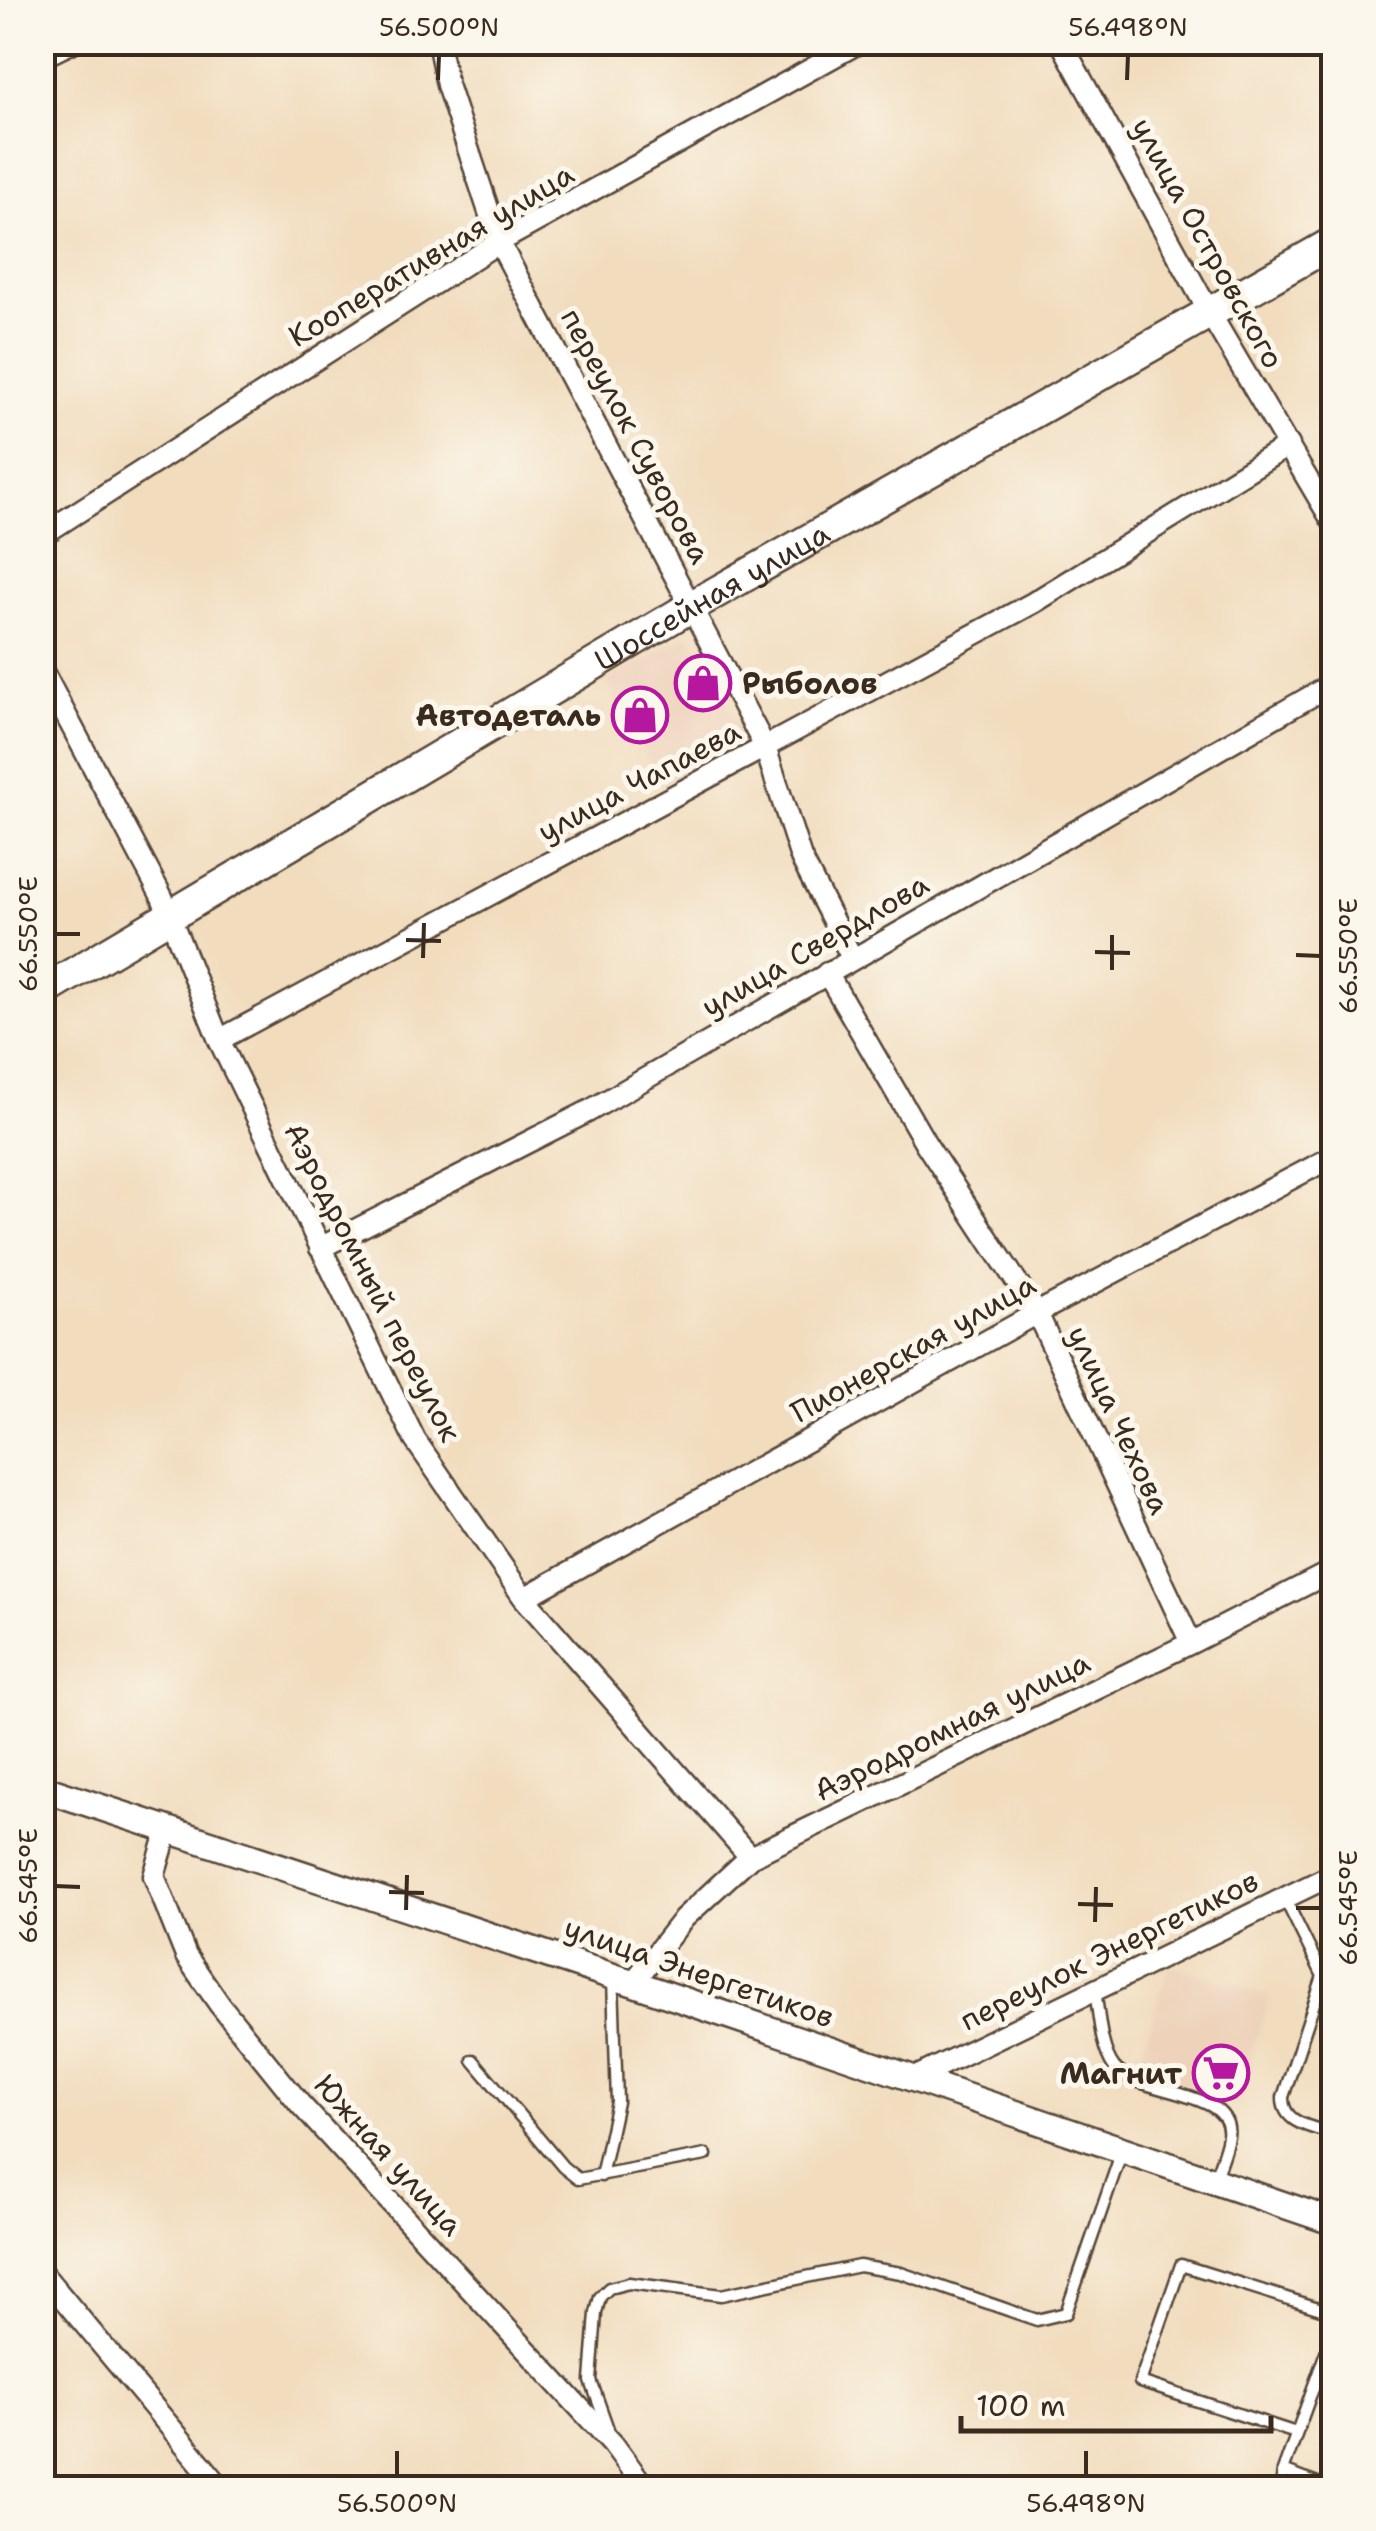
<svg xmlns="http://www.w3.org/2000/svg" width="1376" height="2531" viewBox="0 0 1376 2531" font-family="'Shantell Sans',sans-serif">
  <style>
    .built { fill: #eed2ba }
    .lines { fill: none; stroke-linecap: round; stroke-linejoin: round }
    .service-casing { stroke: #564536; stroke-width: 15 }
    .minor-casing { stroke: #564536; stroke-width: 25 }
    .tertiary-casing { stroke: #564536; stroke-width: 30 }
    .secondary-casing { stroke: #564536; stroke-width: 35 }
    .service { stroke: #fff; stroke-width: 10 }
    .minor { stroke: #fff; stroke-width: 20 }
    .tertiary { stroke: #fff; stroke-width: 25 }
    .secondary { stroke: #fff; stroke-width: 30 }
    .ticks { fill: none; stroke: #3b2a1e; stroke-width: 4 }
    .labels { text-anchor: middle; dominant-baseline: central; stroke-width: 10; stroke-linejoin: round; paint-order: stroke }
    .street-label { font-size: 30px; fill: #3b2a1e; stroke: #fbf7ec }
    .poi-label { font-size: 30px; font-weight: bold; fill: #3b2a1e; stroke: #fbf7ec; text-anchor: end }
    .neatline { fill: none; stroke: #3b2a1e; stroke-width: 4 }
    .ticks-label { font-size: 25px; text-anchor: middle; fill: #3b2a1e }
  </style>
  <rect width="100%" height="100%" fill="#fbf7ec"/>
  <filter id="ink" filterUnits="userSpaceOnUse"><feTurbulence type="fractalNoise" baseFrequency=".01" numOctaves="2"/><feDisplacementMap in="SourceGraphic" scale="20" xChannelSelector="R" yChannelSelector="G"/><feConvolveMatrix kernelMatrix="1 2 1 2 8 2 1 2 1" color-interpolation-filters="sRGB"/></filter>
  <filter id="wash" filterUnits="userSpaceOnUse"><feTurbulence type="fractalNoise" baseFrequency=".0048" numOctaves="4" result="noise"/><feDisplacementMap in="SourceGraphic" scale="40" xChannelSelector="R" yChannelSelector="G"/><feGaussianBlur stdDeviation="2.25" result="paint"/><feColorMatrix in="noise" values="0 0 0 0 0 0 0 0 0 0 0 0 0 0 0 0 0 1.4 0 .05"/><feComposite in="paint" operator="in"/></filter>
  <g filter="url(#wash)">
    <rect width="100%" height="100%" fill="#f1dcbd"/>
    <path class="built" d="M690 633 747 744 662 786 605 680Z
      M1169 1964 1270 1997 1236 2104 1135 2071Z"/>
  </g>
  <g filter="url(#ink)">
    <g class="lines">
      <g class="service-casing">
        <path id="service" d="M1285 1899 1323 1976 1334 1964
          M1323 1976 1283 2097C1282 2124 1312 2127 1334 2134
          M1095 1990C1099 2013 1100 2048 1114 2067 1136 2095 1235 2089 1228 2136 1226 2150 1218 2167 1214 2181
          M473 2060 563 2167 578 2179 706 2155
          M601 2176 617 2102 613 1979
          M608 2429 591 2381 596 2313 600 2297 609 2288 629 2283 721 2295 859 2266 901 2273 1037 2320 1066 2313 1122 2151
          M1296 2433 1140 2382 1181 2265 1334 2313
          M1283 2471 1328 2488
          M1281 2488 1283 2471 1334 2330"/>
      </g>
      <g class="minor-casing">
        <path id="minor" d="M438 42 447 85 499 242 765 747 801 858 852 958
          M1061 42 1209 312 1334 524
          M42 57 73 42
          M42 535 499 242 860 42
          M42 670 162 897 219 1040 415 1440 524 1598 750 1857
          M827 973 926 1144 1037 1313 1191 1643
          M219 1040 1033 603 1289 445
          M320 1248 589 1111 1334 683
          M524 1598 1037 1313 1334 1156
          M168 1829 154 1876 186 1956 220 2005 300 2104 613 2444 645 2488
          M633 1983 684 1918 750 1857 1191 1643 1334 1570
          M910 2080 1334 1874
          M42 2273 221 2488"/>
      </g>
      <g class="tertiary-casing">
        <path id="tertiary" d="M42 1788 633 1983 1334 2222"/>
      </g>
      <g class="secondary-casing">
        <g id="secondary">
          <path id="s1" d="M42 992 692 606 1334 242"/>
        </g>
      </g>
      <use href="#service" class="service"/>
      <use href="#minor" class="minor"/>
      <use href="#tertiary" class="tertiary"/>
      <use href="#secondary" class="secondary"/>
    </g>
  </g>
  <path class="ticks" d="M438 80 439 55M1127 80 1128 55M55 934H80M406 940 441 941M1095 952 1130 953M1296 955 1321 956M423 958 424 923M1112 970V935M55 1886 80 1887M389 1892 424 1893M1078 1904 1113 1905M1296 1908H1321M406 1910 407 1875M1095 1922 1096 1887M397 2476V2451M1086 2476V2451"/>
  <defs>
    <g id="shop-ring" transform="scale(2.875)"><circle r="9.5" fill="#fbf7ec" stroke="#b5179e" stroke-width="1.5"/><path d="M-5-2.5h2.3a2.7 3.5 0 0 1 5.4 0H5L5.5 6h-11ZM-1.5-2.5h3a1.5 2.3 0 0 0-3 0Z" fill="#b5179e"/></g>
    <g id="supermarket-ring" transform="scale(2.875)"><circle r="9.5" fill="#fbf7ec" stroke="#b5179e" stroke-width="1.5"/><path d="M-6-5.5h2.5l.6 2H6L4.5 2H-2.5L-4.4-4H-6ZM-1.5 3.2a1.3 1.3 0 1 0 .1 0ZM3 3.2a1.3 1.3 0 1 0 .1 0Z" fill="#b5179e"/></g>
  </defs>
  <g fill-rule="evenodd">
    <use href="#shop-ring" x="703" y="683"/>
    <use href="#shop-ring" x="640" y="715"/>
    <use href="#supermarket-ring" x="1221" y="2073"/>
  </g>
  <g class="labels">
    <g class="street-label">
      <text transform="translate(1208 243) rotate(61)">улица Островского</text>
      <text transform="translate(431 255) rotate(-31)">Кооперативная улица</text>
      <text transform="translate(636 436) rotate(62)">переулок Суворова</text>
      <text stroke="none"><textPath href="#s1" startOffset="778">Шоссейная улица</textPath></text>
      <text transform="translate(639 781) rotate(-28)">улица Чапаева</text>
      <text transform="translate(815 945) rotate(-30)">улица Свердлова</text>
      <text transform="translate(373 1282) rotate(63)">Аэродромный переулок</text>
      <text transform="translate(913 1348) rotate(-29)">Пионерская улица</text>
      <text transform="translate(1119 1420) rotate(65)">улица Чехова</text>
      <text transform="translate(952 1726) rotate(-26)">Аэродромная улица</text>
      <text transform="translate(1109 1950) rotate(-26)">переулок Энергетиков</text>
      <text transform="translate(699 1972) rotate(19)">улица Энергетиков</text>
      <text transform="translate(389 2155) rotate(48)">Южная улица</text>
    </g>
    <g class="poi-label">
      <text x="742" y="683" text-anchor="start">Рыболов</text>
      <text x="601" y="715">Автодеталь</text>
      <text x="1182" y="2073">Магнит</text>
    </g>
  </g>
  <rect width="1376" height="2531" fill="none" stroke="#fbf7ec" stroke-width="110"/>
  <path d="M961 2416v15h310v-15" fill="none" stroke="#3b2a1e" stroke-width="5"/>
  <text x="976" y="2416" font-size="30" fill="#3b2a1e" stroke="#fbf7ec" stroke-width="8" paint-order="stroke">100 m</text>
  <rect x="55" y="55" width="1266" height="2421" class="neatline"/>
  <g class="ticks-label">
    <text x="439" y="36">56.500°N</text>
    <text x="1128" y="36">56.498°N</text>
    <text transform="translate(28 934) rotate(-90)" y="9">66.550°E</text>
    <text transform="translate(1348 956) rotate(-90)" y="9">66.550°E</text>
    <text transform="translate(28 1886) rotate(-90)" y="9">66.545°E</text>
    <text transform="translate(1348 1908) rotate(-90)" y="9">66.545°E</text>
    <text x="397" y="2512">56.500°N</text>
    <text x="1086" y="2512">56.498°N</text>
  </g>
</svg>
